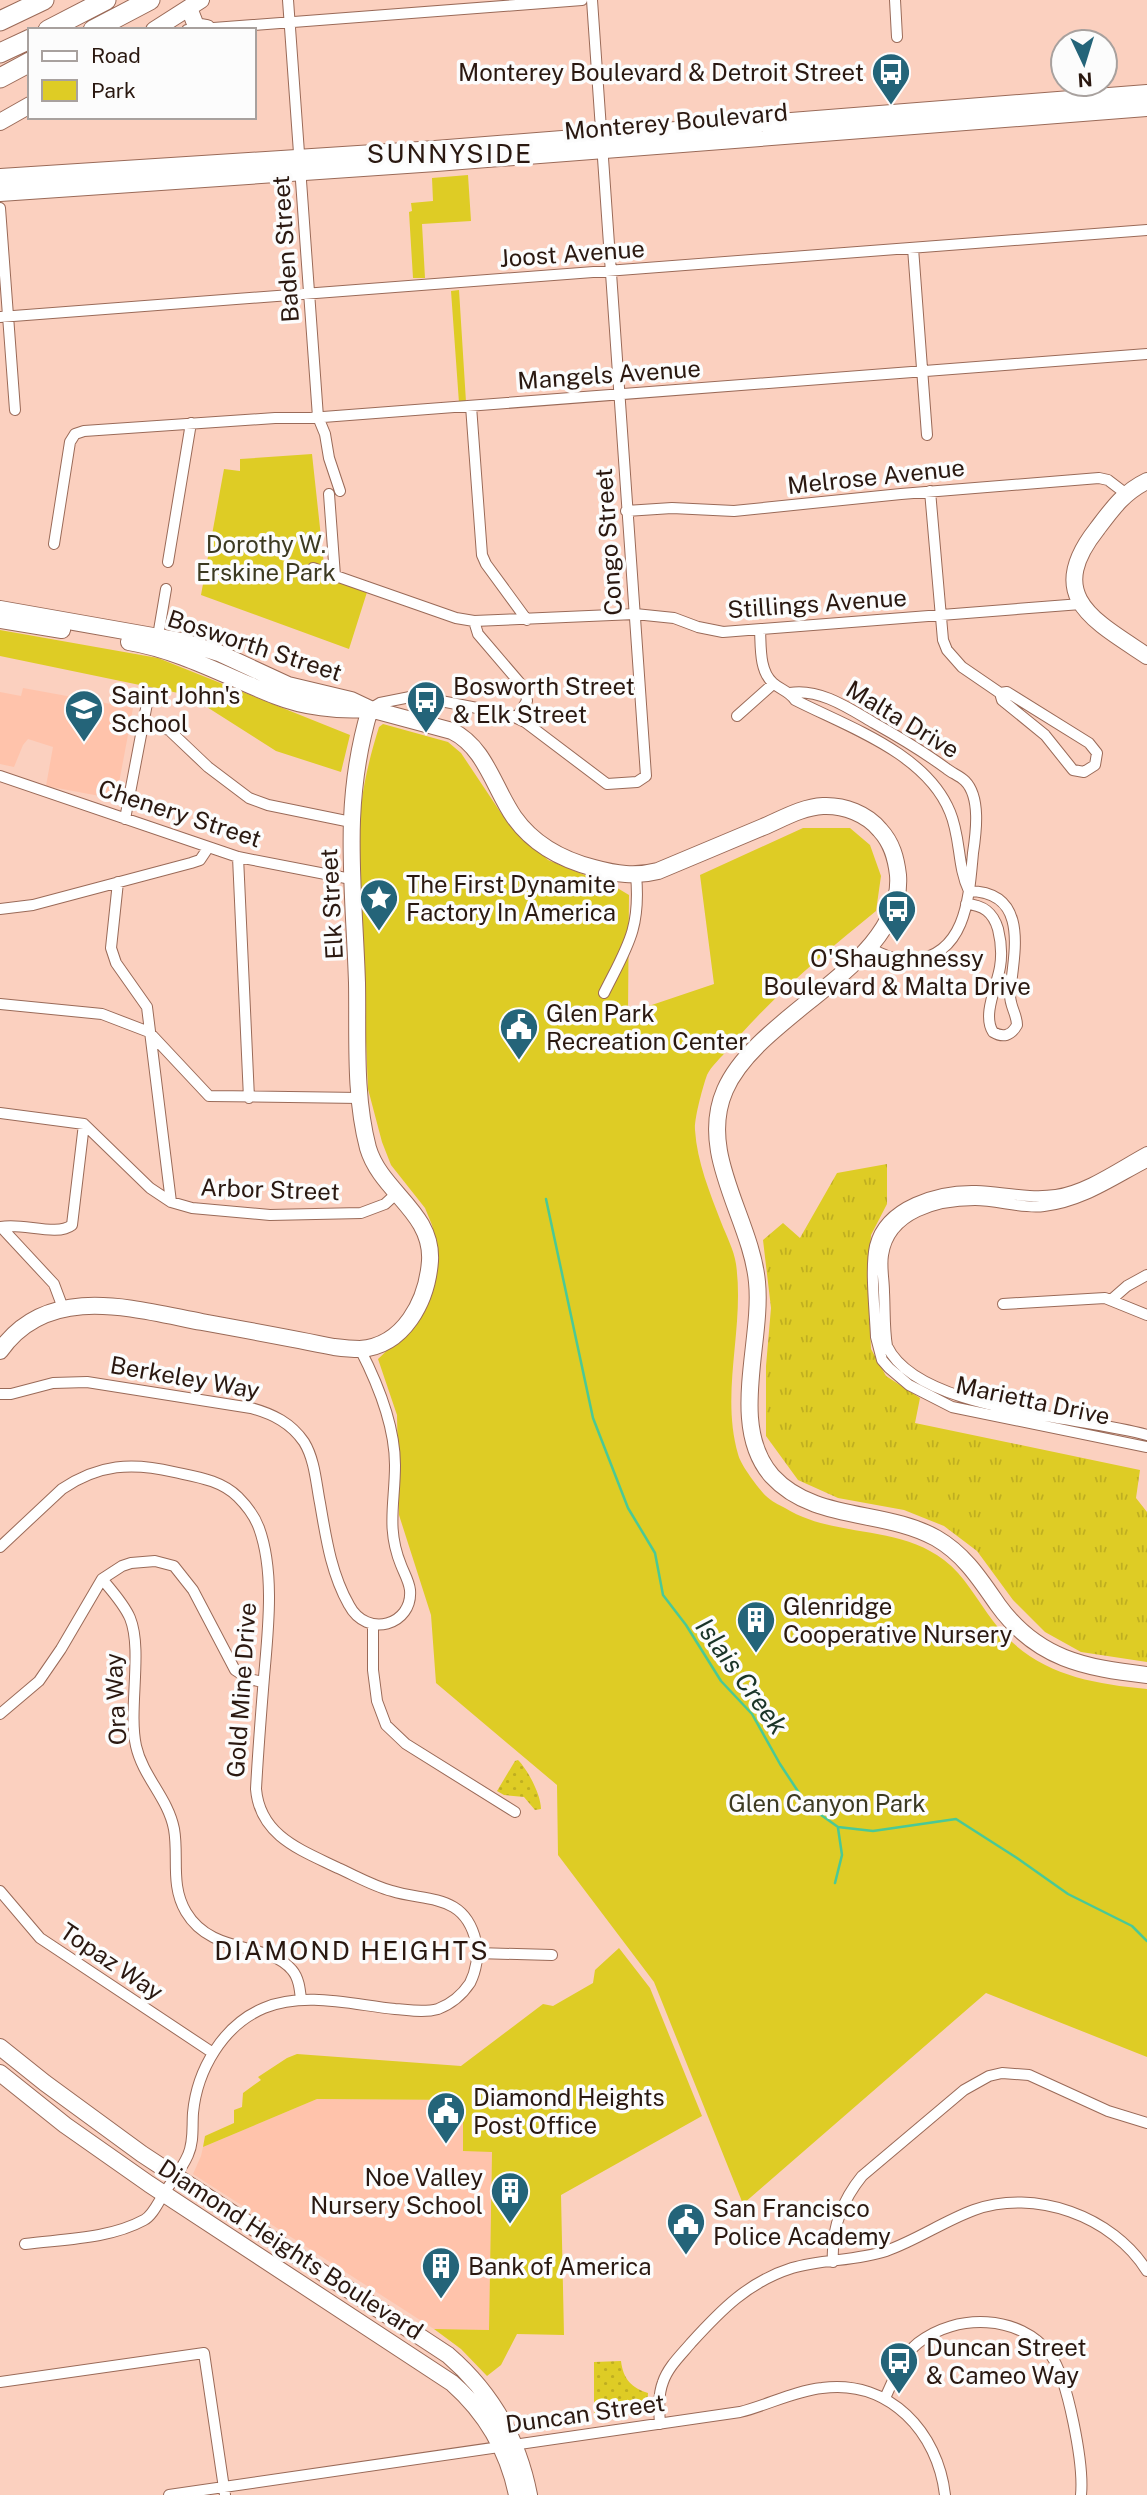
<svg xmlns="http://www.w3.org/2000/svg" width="1147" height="2495" viewBox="0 0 1147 2495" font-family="'Public Sans',sans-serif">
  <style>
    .built { fill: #ffc3ab }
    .grass { fill: url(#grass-tufts) }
    .park { fill: #decc25 }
    .garden { fill: url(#garden-dots) }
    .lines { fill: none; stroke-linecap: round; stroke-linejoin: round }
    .stream { stroke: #4bc995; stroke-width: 2.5 }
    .street-casing { stroke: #9a6a58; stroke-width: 12 }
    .secondary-casing { stroke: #9a6a58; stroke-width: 18 }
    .highway-casing { stroke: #9a6a58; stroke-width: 21 }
    .street { stroke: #fff; stroke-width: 10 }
    .secondary { stroke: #fff; stroke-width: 16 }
    .highway { stroke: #fff; stroke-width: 19 }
    .labels { text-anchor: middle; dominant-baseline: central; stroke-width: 7; stroke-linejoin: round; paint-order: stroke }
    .poi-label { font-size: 24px; fill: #2a1810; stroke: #fcfcfc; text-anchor: start }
    .street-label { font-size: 24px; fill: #2a1810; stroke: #fcfcfc }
    .park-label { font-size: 24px; fill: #3c3a21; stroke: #fcfcfc }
    .neighbourhood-label { font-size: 26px; letter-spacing: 2px; fill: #2a1810; stroke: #fcfcfc }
    .water-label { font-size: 26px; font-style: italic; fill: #1a3428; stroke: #fcfcfc }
  </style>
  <defs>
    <pattern id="grass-tufts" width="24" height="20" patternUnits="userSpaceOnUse" patternTransform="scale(1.75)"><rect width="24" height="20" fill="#decc25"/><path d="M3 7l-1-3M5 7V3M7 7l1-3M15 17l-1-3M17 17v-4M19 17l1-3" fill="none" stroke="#bfae20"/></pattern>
    <pattern id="garden-dots" width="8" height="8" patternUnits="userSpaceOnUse" patternTransform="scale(1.75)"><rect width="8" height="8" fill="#decc25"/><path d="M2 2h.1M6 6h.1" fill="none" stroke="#bfae20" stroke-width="1.8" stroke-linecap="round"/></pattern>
  </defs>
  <rect width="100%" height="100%" fill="#fbd0bf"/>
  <path class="built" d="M23 688 133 708 116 799 46 786 53 747 28 739 23 745 14 767 0 764V692L21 696Z
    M317 2099 464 2100 492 2152 489 2330 434 2329 193 2174 201 2156 203 2147Z"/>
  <path class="grass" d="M887 1164V1204L871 1235 868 1288 871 1349 886 1376 920 1398 915 1423 1140 1470 1136 1498 1147 1512V1662L1081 1652 1045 1632 1013 1600 977 1551 944 1526 904 1510 838 1498 798 1480 766 1436V1366L771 1308 763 1240 783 1223 800 1238 837 1173Z"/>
  <path class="park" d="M468 175 471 221 422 224 425 278H413L409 212 412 211 411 203 433 201 432 178Z
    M459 290 466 402 459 403 451 291Z
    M312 454 325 574 368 589 349 649 201 595 224 469 240 471V459Z
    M0 630 158 658 350 735 341 772 276 751 188 695 0 656Z
    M383 724 448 742 461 753 501 813 548 860 619 889 629 895 628 1013 714 984 700 875 803 828H850L870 845 881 876 876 911C824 953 771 998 728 1049 722 1057 711 1066 707 1075 703 1086 694 1119 695 1130 697 1162 710 1193 721 1222 726 1235 734 1250 736 1264 745 1328 720 1391 738 1454 740 1464 758 1488 766 1496 771 1501 779 1505 785 1508 833 1538 897 1524 944 1560 965 1576 977 1600 993 1621 1032 1673 1086 1683 1147 1689V2057L986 1993 743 2204 654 1982 558 1855 557 1785 436 1683 431 1615 399 1515 397 1415 378 1359 416 1323 422 1314 428 1300 437 1247 432 1225 425 1208 391 1165 382 1142 368 1089 358 852C359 805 365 772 379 727Z
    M619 1948 650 1988 702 2116 561 2195 564 2335 517 2334 501 2365 487 2376 461 2349 434 2329 489 2330 492 2152 463 2151V2100L317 2099 203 2147 205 2136 234 2123V2110L242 2107 243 2093 261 2080 258 2077 287 2058 297 2054 461 2066 543 2004 553 2006 593 1983 595 1970Z"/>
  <path class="garden" d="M518 1760C528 1770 541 1795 541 1809L535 1810 524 1797 504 1795 497 1791 515 1761Z
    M621 2361C623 2379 632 2388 648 2393L647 2408 640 2413 594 2419V2362Z"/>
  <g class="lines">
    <path class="stream" d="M546 1199 593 1418 628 1508 655 1553 663 1595 686 1625 721 1681 752 1714 780 1764 807 1805 838 1827 873 1831 956 1819 1017 1858 1068 1894 1132 1926 1147 1941
      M835 1883 842 1855 838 1828"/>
    <g class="street-casing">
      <path id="street" d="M288 0 318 417 325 434 329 458 340 491
        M895 0 897 37
        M187 30 582 0
        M0 208 15 410
        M913 248 927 435
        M0 317 1147 230
        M471 406 482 555 486 564 527 620
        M930 491 943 640 947 650 962 667 1000 693 1002 700 1045 735 1073 770 1084 772 1095 765 1097 753 1089 743 1007 692 1000 693
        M329 494 335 576
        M626 511 672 508 734 511 901 494 1099 478 1108 480 1125 493
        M54 544 70 442 75 434 84 431 275 418H310L1147 354
        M168 562 191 423
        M313 568 456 618 474 621 478 634 525 689 527 701 517 717
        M474 621 635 614 674 618 698 627 723 632 1081 604
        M760 630C761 646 759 671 773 683 781 690 789 691 795 700 848 727 926 753 950 812 961 838 957 866 969 891
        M158 636 166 589
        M790 693C820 688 850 709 874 723 899 737 924 752 947 769 952 773 960 776 965 781 981 797 976 833 973 853 969 895 967 954 914 960 897 961 883 956 869 947
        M370 709 380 703 415 696 508 714 525 722 607 784 637 782 646 776 592 0
        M737 716 773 684
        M144 723 169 730 208 767 249 798 268 805 351 822
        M0 776 238 857 351 879
        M125 819 149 693
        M238 857 249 1098
        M118 882 111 948 116 963 147 1007 171 1202
        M966 904C983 905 993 912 998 929 1001 941 1002 955 1000 967 997 986 982 1015 993 1032 1003 1038 1011 1036 1017 1025 1017 1014 1009 1005 1010 993 1014 953 1030 892 969 891
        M0 909 33 905 191 863 200 860 208 848
        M604 993C627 947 641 929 636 875
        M0 1004 102 1014 149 1032 209 1096 360 1098
        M0 1113 84 1124 150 1188 171 1202 192 1208 270 1215 361 1213 385 1204 397 1193
        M1147 1152C1119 1167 1088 1190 1056 1195 1029 1199 1002 1192 976 1191 939 1190 885 1205 875 1246 870 1269 875 1311 876 1337L882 1360 889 1368 909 1385 952 1407 1147 1447
        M1147 1162C1114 1179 1082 1202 1044 1206 1022 1209 998 1200 975 1200 938 1200 889 1212 883 1255 881 1267 884 1280 884 1292 885 1310 884 1328 887 1346 918 1412 1083 1416 1147 1435
        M1 1227C21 1222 57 1237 72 1225L84 1124
        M1 1227 54 1284 63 1308
        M1111 1300 1127 1286 1147 1275
        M1003 1304 1105 1298 1147 1315
        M0 1394H11L53 1383 87 1382 251 1408C273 1414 291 1423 304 1442 315 1460 316 1483 320 1503 326 1538 331 1573 349 1605 367 1639 413 1625 410 1590 409 1581 404 1573 401 1565 386 1528 395 1503 395 1465 395 1425 378 1384 360 1349
        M0 1547 62 1489C99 1464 132 1462 174 1472 197 1477 221 1480 238 1497 246 1505 255 1517 259 1528 275 1572 268 1631 264 1677 261 1714 258 1751 256 1789 260 1836 301 1850 338 1868 356 1876 373 1886 392 1891 427 1902 465 1893 476 1942 479 1955 476 1971 470 1983 462 1995 451 2004 438 2009 424 2013 409 2010 395 2009 354 2005 305 1991 264 2008 223 2025 197 2070 193 2113 192 2127 194 2142 188 2155 182 2169 171 2182 163 2195 158 2203 152 2216 144 2220 109 2239 64 2239 25 2244
        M102 1579C112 1591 124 1604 130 1618 143 1650 128 1710 136 1746 143 1777 168 1798 174 1829 179 1857 170 1885 186 1912 212 1956 268 1941 292 1970 299 1978 300 1990 301 2000
        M373 1625V1670L377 1701 386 1725 406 1744 515 1812
        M0 1714 39 1681 61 1649 102 1579 122 1566 131 1563 155 1561 174 1566 193 1590 235 1670 249 1679 263 1682
        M0 1891 40 1938 213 2053
        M477 1953 552 1955
        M833 2262C831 2229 841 2202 862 2176L964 2090 989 2076 1002 2073 1029 2075 1108 2111 1147 2123
        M0 2382 204 2353 225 2495
        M885 2398C894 2379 902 2356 918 2343 956 2313 1020 2314 1050 2354 1068 2378 1084 2465 1081 2495
        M660 2424C659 2410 658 2395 663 2382 668 2367 681 2355 691 2343 721 2310 748 2282 792 2268 823 2259 856 2261 886 2251 917 2240 944 2221 974 2210 1034 2188 1113 2216 1147 2271
        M169 2495 740 2412C768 2405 794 2391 822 2388 890 2379 938 2433 945 2495"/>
    </g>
    <g class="secondary-casing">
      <path id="secondary" d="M189 8 196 26 207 28
        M154 30 201 0
        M0 122 30 105
        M0 177 435 149 1147 93
        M0 193 436 163 1147 108
        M1147 481C1124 492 1112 509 1097 529 1044 596 1093 620 1147 656
        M0 609 181 641 219 653 288 685 351 700 370 709 452 731C485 747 494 788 514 817 533 844 563 860 594 868 616 874 635 877 658 871 693 856 728 842 763 827 782 819 802 807 823 806 844 805 867 814 880 830 892 843 896 858 898 875 905 964 758 1013 725 1090 697 1154 751 1218 757 1282 763 1342 728 1426 772 1476 814 1522 884 1509 936 1538 964 1554 980 1579 998 1605 1037 1659 1085 1668 1147 1675
        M0 620 62 630
        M129 642C182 651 227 677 276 696 304 707 338 711 368 709
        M0 1351C48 1282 134 1309 202 1322 246 1330 290 1338 334 1347 342 1348 351 1349 360 1349 404 1346 427 1301 430 1261 433 1212 381 1192 368 1148 354 1095 358 1037 357 983 354 886 341 805 370 709
        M0 2047 45 2083 142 2154 448 2355C492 2393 518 2438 529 2495
        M0 2073 65 2125 149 2184 452 2383C486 2413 508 2451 517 2495"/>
    </g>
    <g class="highway-casing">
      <path id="highway" d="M0 21 44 0
        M48 30 106 0
        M93 30 150 0
        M0 53 30 39
        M0 78 30 62"/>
    </g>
    <use href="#street" class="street"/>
    <use href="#secondary" class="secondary"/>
    <use href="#highway" class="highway"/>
  </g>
  <defs>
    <g id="bus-pin" transform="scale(2.0125)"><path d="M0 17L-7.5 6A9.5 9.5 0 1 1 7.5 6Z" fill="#246479" stroke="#fcfcfc"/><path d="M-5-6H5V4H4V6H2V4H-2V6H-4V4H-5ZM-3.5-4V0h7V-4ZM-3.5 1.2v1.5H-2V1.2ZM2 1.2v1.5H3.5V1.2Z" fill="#fff"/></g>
    <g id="school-pin" transform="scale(2.0125)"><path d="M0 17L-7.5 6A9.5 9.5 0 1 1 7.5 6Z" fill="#246479" stroke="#fcfcfc"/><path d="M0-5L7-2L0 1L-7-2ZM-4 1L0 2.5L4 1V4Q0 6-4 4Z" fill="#fff"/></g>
    <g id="sight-pin" transform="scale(2.0125)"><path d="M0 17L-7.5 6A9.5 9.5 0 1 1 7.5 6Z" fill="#246479" stroke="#fcfcfc"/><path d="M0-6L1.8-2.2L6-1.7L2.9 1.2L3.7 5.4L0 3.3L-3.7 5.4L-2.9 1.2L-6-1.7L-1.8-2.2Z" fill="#fff"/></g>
    <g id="civic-pin" transform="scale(2.0125)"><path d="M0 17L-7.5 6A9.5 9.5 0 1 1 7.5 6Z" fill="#246479" stroke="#fcfcfc"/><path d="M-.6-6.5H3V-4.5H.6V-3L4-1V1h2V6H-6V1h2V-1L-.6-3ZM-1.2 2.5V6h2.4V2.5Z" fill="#fff"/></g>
    <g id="building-pin" transform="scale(2.0125)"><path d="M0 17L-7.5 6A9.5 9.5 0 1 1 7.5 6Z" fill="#246479" stroke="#fcfcfc"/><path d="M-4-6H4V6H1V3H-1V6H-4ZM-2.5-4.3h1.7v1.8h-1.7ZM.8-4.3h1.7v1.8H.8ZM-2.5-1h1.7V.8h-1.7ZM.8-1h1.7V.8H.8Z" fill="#fff"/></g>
  </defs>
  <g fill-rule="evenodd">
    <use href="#bus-pin" x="891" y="72"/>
    <use href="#bus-pin" x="426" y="700"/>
    <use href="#school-pin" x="84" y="709"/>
    <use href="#sight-pin" x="379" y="898"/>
    <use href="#bus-pin" x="897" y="909"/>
    <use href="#civic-pin" x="519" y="1027"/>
    <use href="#building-pin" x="756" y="1620"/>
    <use href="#civic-pin" x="446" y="2111"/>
    <use href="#building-pin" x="510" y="2191"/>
    <use href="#civic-pin" x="686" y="2222"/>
    <use href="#building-pin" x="441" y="2266"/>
    <use href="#bus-pin" x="899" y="2361"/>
  </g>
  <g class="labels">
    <g class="poi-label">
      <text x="864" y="72" text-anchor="end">Monterey Boulevard &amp; Detroit Street</text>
      <text x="453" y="686">Bosworth Street<tspan x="453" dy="28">&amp; Elk Street</tspan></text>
      <text x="111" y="695">Saint John's<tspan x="111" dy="28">School</tspan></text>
      <text x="406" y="884">The First Dynamite<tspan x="406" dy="28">Factory In America</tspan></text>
      <text x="897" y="958" text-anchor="middle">O'Shaughnessy<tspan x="897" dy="28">Boulevard &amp; Malta Drive</tspan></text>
      <text x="546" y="1013">Glen Park<tspan x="546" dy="28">Recreation Center</tspan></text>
      <text x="783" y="1606">Glenridge<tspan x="783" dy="28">Cooperative Nursery</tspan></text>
      <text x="473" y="2097">Diamond Heights<tspan x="473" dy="28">Post Office</tspan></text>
      <text x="483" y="2177" text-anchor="end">Noe Valley<tspan x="483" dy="28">Nursery School</tspan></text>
      <text x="713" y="2208">San Francisco<tspan x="713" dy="28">Police Academy</tspan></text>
      <text x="468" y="2266">Bank of America</text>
      <text x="926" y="2347">Duncan Street<tspan x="926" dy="28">&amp; Cameo Way</tspan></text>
    </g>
    <g class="street-label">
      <text transform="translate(676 121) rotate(-5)">Monterey Boulevard</text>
      <text transform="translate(285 249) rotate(-94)">Baden Street</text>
      <text transform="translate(572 253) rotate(-4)">Joost Avenue</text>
      <text transform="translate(609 374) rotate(-4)">Mangels Avenue</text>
      <text transform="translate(876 476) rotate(-6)">Melrose Avenue</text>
      <text transform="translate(608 542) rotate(-94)">Congo Street</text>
      <text transform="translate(817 603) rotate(-4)">Stillings Avenue</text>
      <text transform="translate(255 645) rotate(18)">Bosworth Street</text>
      <text transform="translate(903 719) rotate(31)">Malta Drive</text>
      <text transform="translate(180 813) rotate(18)">Chenery Street</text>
      <text transform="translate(331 904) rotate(-93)">Elk Street</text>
      <text transform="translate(270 1189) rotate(2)">Arbor Street</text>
      <text transform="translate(185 1377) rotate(10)">Berkeley Way</text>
      <text transform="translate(1033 1400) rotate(12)">Marietta Drive</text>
      <text transform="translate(241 1690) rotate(-86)">Gold Mine Drive</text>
      <text transform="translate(115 1699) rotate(-93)">Ora Way</text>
      <text transform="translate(112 1961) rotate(34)">Topaz Way</text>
      <text transform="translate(291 2249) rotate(33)">Diamond Heights Boulevard</text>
      <text transform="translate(585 2413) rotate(-8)">Duncan Street</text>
    </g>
    <g class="park-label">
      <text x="266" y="544">Dorothy W.<tspan x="266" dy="28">Erskine Park</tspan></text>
      <text x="827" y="1803">Glen Canyon Park</text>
    </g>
    <g class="neighbourhood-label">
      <text x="450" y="153">SUNNYSIDE</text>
      <text x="352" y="1950">DIAMOND HEIGHTS</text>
    </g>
    <g class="water-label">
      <text transform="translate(742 1676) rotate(54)">Islais Creek</text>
    </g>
  </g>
  <rect x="28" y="28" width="228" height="91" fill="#fcfcfc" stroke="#a8a19e" stroke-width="2"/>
  <rect x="42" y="51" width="35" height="10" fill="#ffffff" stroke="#a8a19e" stroke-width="2"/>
  <text x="91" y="63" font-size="21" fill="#2a1810">Road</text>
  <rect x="42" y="80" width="35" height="21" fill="#decc25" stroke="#a8a19e" stroke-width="2"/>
  <text x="91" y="98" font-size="21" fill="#2a1810">Park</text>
  <g transform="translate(1084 63) rotate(176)"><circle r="33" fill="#fcfcfc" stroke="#a8a19e" stroke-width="2"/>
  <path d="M0-5L12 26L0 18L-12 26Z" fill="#246479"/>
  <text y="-10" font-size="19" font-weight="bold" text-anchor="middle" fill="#2a1810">N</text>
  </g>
</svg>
